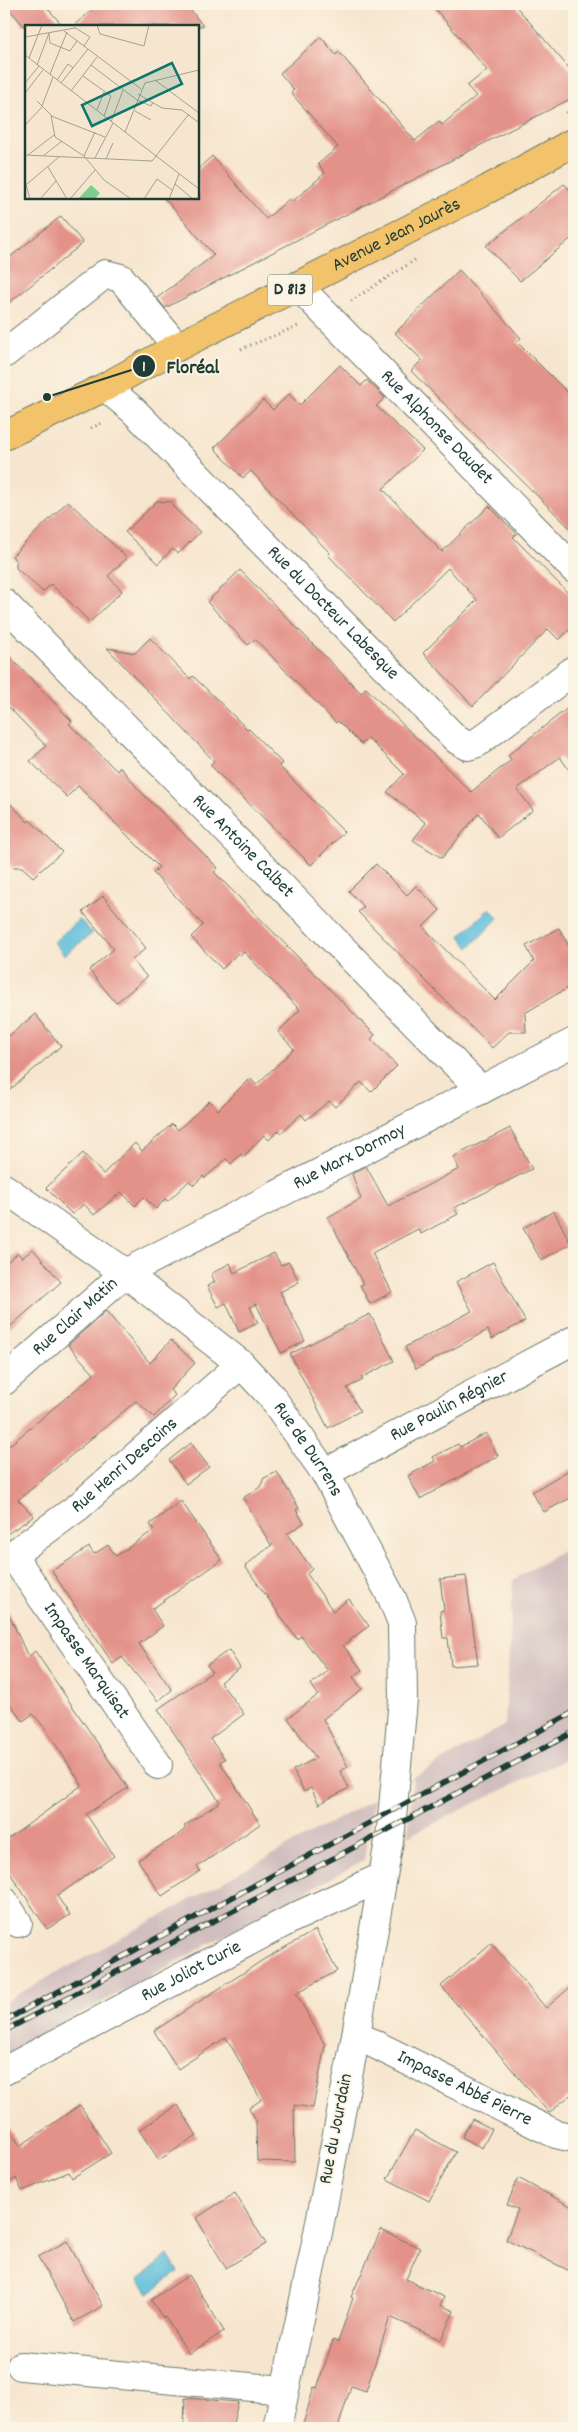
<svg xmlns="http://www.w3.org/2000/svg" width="578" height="2432" viewBox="0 0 578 2432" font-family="Dekko,sans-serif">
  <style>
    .industrial { fill: #d1bfbf }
    .water { fill: #5dbedc; stroke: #3e7e88 }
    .building { fill: #e39289 }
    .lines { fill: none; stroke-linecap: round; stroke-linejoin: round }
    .minor-casing { stroke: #6b786a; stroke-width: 30 }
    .major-casing { stroke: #6b786a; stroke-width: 30 }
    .path { stroke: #6b786a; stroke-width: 3; stroke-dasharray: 1 4; stroke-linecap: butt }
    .minor { stroke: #fff; stroke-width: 28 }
    .major { stroke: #f2c36a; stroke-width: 28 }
    .rail-casing { stroke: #1f3d34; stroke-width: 5.5 }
    .rail { stroke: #fcf5e5; stroke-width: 4; stroke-dasharray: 11; stroke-linecap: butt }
    .labels { text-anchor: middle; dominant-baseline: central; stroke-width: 4; stroke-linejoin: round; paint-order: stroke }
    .shield { fill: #fcf5e5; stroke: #617469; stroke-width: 1 }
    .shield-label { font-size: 18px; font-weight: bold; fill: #1f3d34 }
    .street-label { font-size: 19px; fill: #1f3d34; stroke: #fcf5e5 }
    .inset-road { fill: none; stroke: #a1a291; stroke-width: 1 }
    .view { fill: #0f766e; fill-opacity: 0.15; stroke: #0f766e; stroke-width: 2.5 }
    .inset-edge { fill: none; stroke: #1f3d34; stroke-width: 2.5 }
    .leader { fill: none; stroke: #1f3d34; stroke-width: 2 }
    .callout-dot { fill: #1f3d34; stroke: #fcf5e5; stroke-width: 2 }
    .mark-label { font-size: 15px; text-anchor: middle; font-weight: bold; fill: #fff }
    .callout-label { font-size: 20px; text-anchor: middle; font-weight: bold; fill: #1f3d34; stroke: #fcf5e5; stroke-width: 4; stroke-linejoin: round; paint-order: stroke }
  </style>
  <rect width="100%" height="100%" fill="#fcf5e5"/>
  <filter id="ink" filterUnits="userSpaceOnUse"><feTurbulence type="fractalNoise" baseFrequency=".02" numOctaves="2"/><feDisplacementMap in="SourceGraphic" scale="10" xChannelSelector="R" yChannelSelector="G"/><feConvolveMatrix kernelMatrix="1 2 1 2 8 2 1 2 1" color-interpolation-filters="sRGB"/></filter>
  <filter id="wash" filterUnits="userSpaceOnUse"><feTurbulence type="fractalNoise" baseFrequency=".0096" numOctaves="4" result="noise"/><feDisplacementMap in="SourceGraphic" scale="20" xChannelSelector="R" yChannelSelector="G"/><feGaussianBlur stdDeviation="1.12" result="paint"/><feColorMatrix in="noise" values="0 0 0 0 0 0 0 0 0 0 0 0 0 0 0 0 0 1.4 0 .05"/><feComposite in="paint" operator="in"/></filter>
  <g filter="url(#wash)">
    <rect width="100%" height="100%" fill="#f7e6cf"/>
    <path class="industrial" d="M574 1544V1755L408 1836 413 1778 505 1725 513 1580Z
      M374 1799 364 1860 4 2055V2002Z"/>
    <path class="water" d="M490 908 498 918 469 948 460 936Z
      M79 919 93 933 64 955 54 942Z
      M168 2255 178 2272 149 2293 139 2279Z"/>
    <g id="blocks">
      <path class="building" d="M5 4H44L63 26H24Z
        M99 4H186L203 26H73Z
        M431 4H514L574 74V97L165 308 157 298 214 255 164 198H198V169L212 156 266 219 289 199 292 202 325 173 318 164 338 147 291 93 294 90 280 73 321 37 336 55 339 52 415 141 439 121 442 125 476 96 467 86 487 70Z
        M564 184 574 194V236L520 281 486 246Z
        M61 216 83 243 4 307V262Z
        M459 270 521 338 517 342 574 399V532L411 371 422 360 395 333Z
        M340 365 361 386 367 380 385 398 376 406 423 450 383 489 442 552 489 506 517 534 513 537 574 599V625L559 640 548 629 473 706 423 653 477 600 448 568 393 622 328 555 330 553 251 471 243 478 214 448 263 400 273 410 289 394 300 405Z
        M68 501 127 558 108 576 122 591 90 622 51 584 43 592 16 568V561L12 556Z
        M157 501 172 502 173 507 200 532 178 554 172 549 158 564 125 532Z
        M240 570 361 693 366 688 471 792 511 760 508 755 574 703V777L560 757 517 789 533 810 498 838 479 813 442 858 413 840 426 823 387 792 404 774 368 738 361 744 338 721 336 723 255 639 248 645 207 602Z
        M150 638 190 679 193 676 247 729 248 728 282 763 279 766 344 832 311 865 210 765 214 761 107 648 135 653Z
        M4 651 72 721 69 724 117 771 120 767 139 790 218 868 214 872 375 1035 371 1039 397 1066 371 1092 361 1082 335 1107 329 1101 306 1120 301 1114 281 1133 279 1130 269 1140 264 1135 243 1157 241 1154 231 1164 226 1159 205 1178 203 1176 194 1185 189 1181 168 1201 165 1199 156 1209 144 1197 135 1206 121 1192 94 1215 84 1204 72 1214 46 1188 83 1153 103 1174 135 1143 142 1151 172 1124 178 1130 209 1101 218 1110 250 1078 256 1085 294 1049 278 1032 300 1010 244 952 240 955 238 953 222 969 191 937 203 925 153 873 159 867 78 786 67 797 30 761 46 746 4 702Z
        M4 797 28 822 30 820 62 852 33 877 22 867H13L4 857Z
        M376 864 407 895 416 886 440 910 423 927 495 1000 534 961 526 946 559 928 574 956V984L525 1013 526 1032H509L492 1048 358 912 364 907 349 891Z
        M103 896 146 948 132 960 147 977 116 1003 89 970 114 949 83 912Z
        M35 1014 61 1046 4 1095V1040Z
        M510 1128 532 1169 454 1208 458 1214 421 1234 418 1229 372 1253 392 1292 370 1304 360 1285 363 1284 328 1217 361 1199 352 1174 366 1166 388 1206 459 1169 453 1157Z
        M554 1211 571 1244 541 1260 523 1228Z
        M33 1249 61 1282 4 1332V1265L18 1253 22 1258Z
        M274 1253 281 1265 289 1262 299 1282 280 1292 305 1341 281 1353 256 1304 250 1307 258 1323 239 1332 226 1303 218 1307 207 1286 215 1282 211 1274 230 1263 234 1273Z
        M493 1262 525 1321 492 1339 488 1330 416 1369 405 1347 472 1311 456 1282Z
        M106 1311 150 1363 171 1340 195 1363 170 1390 175 1395 154 1417 136 1401 18 1500 34 1516 4 1536V1450L94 1374 68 1345Z
        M370 1314 394 1361 361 1378 363 1380 347 1388 360 1411 328 1428 290 1354Z
        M486 1433 498 1456 420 1499 408 1476 435 1461 433 1457 458 1444 460 1447Z
        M191 1443 209 1467 186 1484 169 1460Z
        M574 1467V1496L544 1512 532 1492Z
        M277 1472 299 1508 296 1510 304 1523 287 1534 312 1569 307 1574 333 1611 349 1599 369 1626 343 1645 362 1670 353 1677 362 1689 323 1719 348 1767 340 1771 349 1788 319 1804 311 1788 304 1792 293 1770 316 1758 288 1718 318 1695 311 1684 328 1671 301 1636 297 1639 245 1566 273 1544 271 1545 243 1498 260 1487 264 1478Z
        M181 1501 222 1560 152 1609 163 1626 139 1644 172 1690 158 1701 122 1657 113 1664 52 1571 89 1547 94 1554 108 1545 116 1556 154 1530 150 1524Z
        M466 1576 478 1664 451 1666 448 1638H443L440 1611 444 1610 440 1579Z
        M4 1603 28 1657 35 1651 128 1788 86 1814 114 1856 57 1896 70 1915 47 1929 4 1864V1842L82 1785 45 1728 33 1714 23 1721 4 1696Z
        M229 1650 240 1668 220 1682 244 1714 210 1739 225 1759 220 1762 260 1824 197 1867 200 1871 162 1896 138 1860 177 1836 186 1828 184 1826 220 1802 158 1709 212 1672 207 1665Z
        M316 1930 337 1971 296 1993 325 2045 313 2108 294 2105 295 2162 257 2161 256 2120 249 2108 261 2100 226 2037 178 2069 154 2031 266 1958Z
        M491 1943 546 2008 574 1984V2092L549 2113 441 1986Z
        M80 2105 111 2153 72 2178 69 2172 22 2191 16 2178 4 2186V2121L20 2146Z
        M178 2105 197 2136 159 2160 139 2130Z
        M472 2119 492 2129 482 2148 462 2137Z
        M415 2130 456 2152 429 2201 387 2179Z
        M518 2178 574 2208V2273L506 2240 518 2209 507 2205Z
        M235 2193 266 2244 226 2268 196 2218Z
        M381 2230 420 2248 406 2279 444 2297 440 2305 454 2311 441 2340 390 2317 366 2391 351 2386 338 2428H302L314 2387 317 2388 333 2340 338 2342 353 2298 351 2297Z
        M67 2241 103 2306 74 2322 38 2257Z
        M189 2275 224 2331 189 2354 165 2317 163 2318 151 2300Z
        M185 2398 238 2402 232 2428H184Z"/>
    </g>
  </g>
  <g filter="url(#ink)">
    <use href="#blocks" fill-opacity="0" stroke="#6b786a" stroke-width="1"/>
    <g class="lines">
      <g class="minor-casing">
        <g id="minor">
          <path id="s1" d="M298 286 574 569"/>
          <path d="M4 354 105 274 121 278 177 347"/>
          <path id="s2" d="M105 387 133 410 457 740 468 746 477 743 574 670"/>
          <path id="s3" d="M4 603 481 1090"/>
          <path id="s4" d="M4 1188 125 1273 241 1364 271 1396 325 1473 392 1598 402 1623 403 1700 391 1829 356 2035 317 2238 277 2428"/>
          <path id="s5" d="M4 1381 125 1273 574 1042"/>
          <path id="s6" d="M325 1473 574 1340"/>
          <path id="s7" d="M13 1556 158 1765"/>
          <path id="s8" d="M4 1561 78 1507 241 1364"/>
          <path d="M4 1901 18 1923"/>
          <path id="s9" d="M356 2035 537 2125 556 2134 574 2138"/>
          <path id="s10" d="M4 2071 295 1917 382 1877"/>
          <path d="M21 2366 284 2390"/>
        </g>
      </g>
      <g class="major-casing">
        <g id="major">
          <path id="s11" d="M4 436 105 387 177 347 488 189 574 142"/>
        </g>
      </g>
      <path class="path" d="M566 113 574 109
        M351 301 415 260
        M241 349 298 326
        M91 428 104 422"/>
      <use href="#minor" class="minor"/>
      <use href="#major" class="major"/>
      <g class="rail-casing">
        <path id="rail" d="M4 2021 574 1712
          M4 2031 574 1732"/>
      </g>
      <use href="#rail" class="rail"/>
    </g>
  </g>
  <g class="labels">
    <rect class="shield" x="267.5" y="274.5" width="45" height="31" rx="4"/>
    <g class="shield-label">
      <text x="290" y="290">D 813</text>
    </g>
    <g class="street-label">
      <text stroke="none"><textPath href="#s11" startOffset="441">Avenue Jean Jaurès</textPath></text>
      <text stroke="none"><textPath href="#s1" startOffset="198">Rue Alphonse Daudet</textPath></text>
      <text stroke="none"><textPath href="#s2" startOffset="321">Rue du Docteur Labesque</textPath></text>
      <text stroke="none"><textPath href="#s3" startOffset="341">Rue Antoine Calbet</textPath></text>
      <text stroke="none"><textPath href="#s5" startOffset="415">Rue Marx Dormoy</textPath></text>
      <text stroke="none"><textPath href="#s5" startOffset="96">Rue Clair Matin</textPath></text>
      <text stroke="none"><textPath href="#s6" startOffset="141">Rue Paulin Régnier</textPath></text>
      <text stroke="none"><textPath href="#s4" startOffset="404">Rue de Durrens</textPath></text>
      <text stroke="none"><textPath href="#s8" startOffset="154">Rue Henri Descoins</textPath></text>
      <text stroke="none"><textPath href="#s7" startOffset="128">Impasse Marquisat</textPath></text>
      <text stroke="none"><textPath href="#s10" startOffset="212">Rue Joliot Curie</textPath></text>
      <text stroke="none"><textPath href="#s9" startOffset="121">Impasse Abbé Pierre</textPath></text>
      <text transform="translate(337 2129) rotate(-79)">Rue du Jourdain</text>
    </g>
  </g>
  <g transform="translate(25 25)">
    <rect width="174" height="174" fill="#f7e6cf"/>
    <path d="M66 160 75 168 70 174H53Z" fill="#80ce8d"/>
    <path class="inset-road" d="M72 0 75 9 119 21 124 0M49 2 65 12 59 21M39 6 116 64M24 9 25 18 45 26 52 16M0 12 50 3M0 30 174 164M4 33 17 0M12 40 24 8M66 40 112 75 126 81 128 77M25 49 42 7M58 51 86 71 79 91M32 55 43 39 48 43M130 55 174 88M0 58 14 41M36 58 63 24M46 66 72 32M1 67 18 45M113 69 137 83 157 85 174 98M12 76 26 90 30 112 59 131 79 155 106 174M17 81 28 52M72 85 79 67M110 86 126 95M26 91 80 112M86 97 98 65M0 100 17 82M100 107 120 58 174 45M0 130 127 136 164 89M3 130 29 110M18 131 37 116M59 131 70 107M70 133 88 98M81 134 88 118M23 142 42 174M0 156 5 174M2 159 34 132M150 159 168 174M15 174 31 156M45 174 70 145M119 174 132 154 147 165M144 174 154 149"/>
    <path class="view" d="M147 38 157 59 67 101 57 80Z"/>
    <rect width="174" height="174" class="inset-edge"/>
  </g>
  <path class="leader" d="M47 397L144 366"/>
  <g class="callout-dot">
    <circle cx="47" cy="397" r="5"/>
    <circle cx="144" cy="366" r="12"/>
  </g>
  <g class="mark-label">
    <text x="144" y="371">1</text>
  </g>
  <g class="callout-label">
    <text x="193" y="373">Floréal</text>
  </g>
  <rect width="578" height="2432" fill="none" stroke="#fcf5e5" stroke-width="20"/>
</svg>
